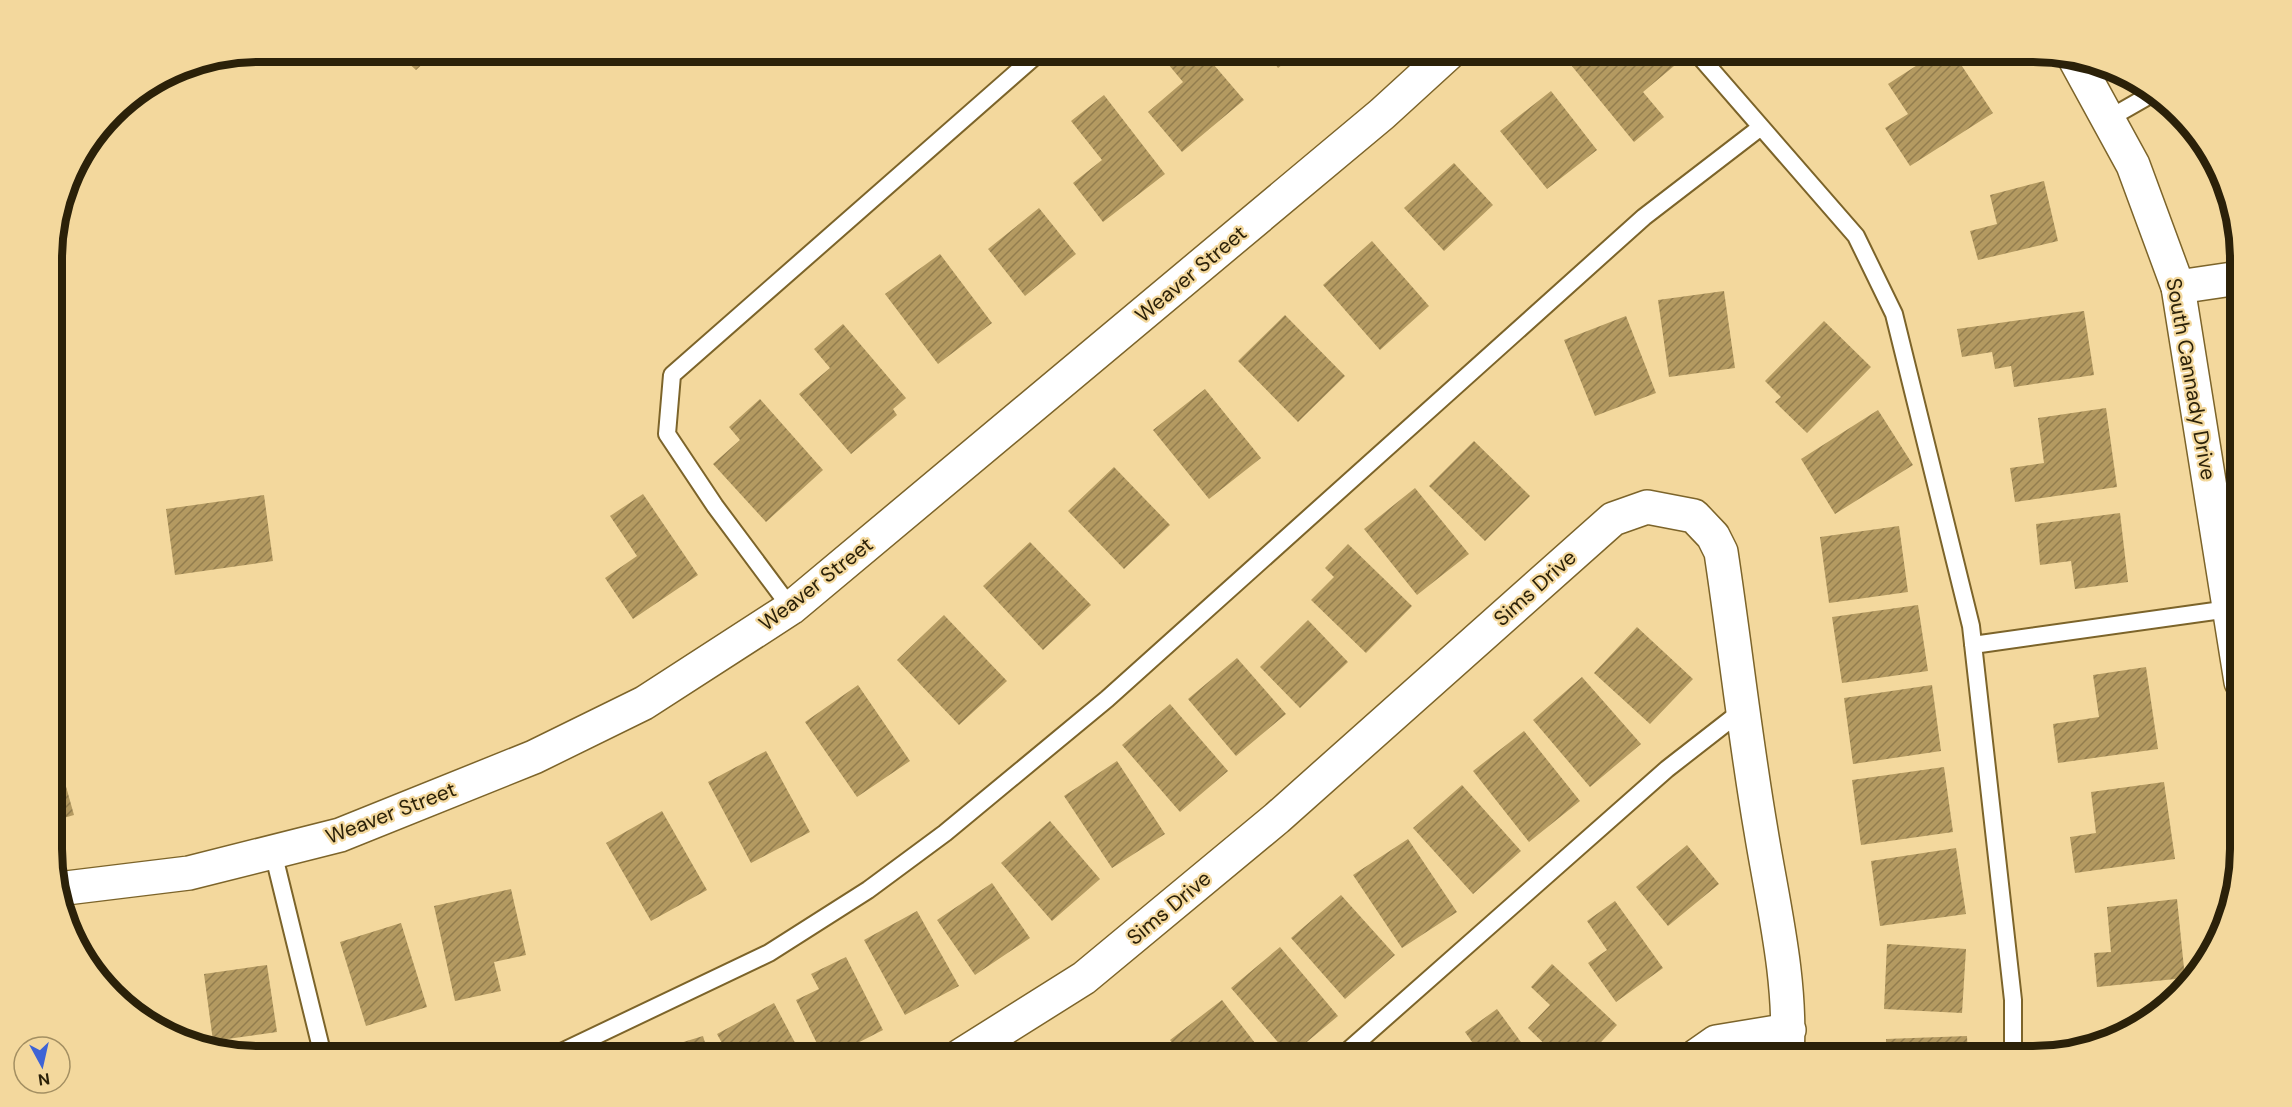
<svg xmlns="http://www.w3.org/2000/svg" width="2292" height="1107" viewBox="0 0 2292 1107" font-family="'DM Sans',sans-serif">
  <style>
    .building { fill: url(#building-hatch) }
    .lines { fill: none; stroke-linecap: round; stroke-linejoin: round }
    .service-casing { stroke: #7c642a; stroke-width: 20 }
    .minor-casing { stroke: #7c642a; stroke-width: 36 }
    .tertiary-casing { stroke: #7c642a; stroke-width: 36 }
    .service { stroke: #fff; stroke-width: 16 }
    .minor { stroke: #fff; stroke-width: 33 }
    .tertiary { stroke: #fff; stroke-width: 33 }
    .labels { text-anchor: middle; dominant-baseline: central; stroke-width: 4.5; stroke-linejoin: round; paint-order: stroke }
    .street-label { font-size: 21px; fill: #2b2109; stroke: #f3d89d }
    .rim { fill: none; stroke: #2b2109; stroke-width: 8 }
  </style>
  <defs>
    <pattern id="building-hatch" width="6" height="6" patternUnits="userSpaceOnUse" patternTransform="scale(1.5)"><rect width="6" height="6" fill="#b49a61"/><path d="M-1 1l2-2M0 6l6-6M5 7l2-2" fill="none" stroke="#937d4e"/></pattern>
  </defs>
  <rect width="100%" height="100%" fill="#f3d89d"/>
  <path class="building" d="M395 51H437L416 70Z
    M1184 51H1202L1244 100 1182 152 1148 112 1183 82 1168 64Z
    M1265 51H1300L1278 68Z
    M1588 51H1662L1674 66 1643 92 1664 117 1634 142 1571 65Z
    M1834 51H1863L1846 65Z
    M1939 51H1952L1993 113 1910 166 1885 128 1908 114 1888 84Z
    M1551 91 1597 150 1547 189 1500 131Z
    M1104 95 1165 174 1103 222 1073 183 1102 160 1071 121Z
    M1454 163 1493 205 1444 251 1404 208Z
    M2044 181 2058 241 1978 260 1970 231 1997 224 1990 195Z
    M1039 208 1076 254 1025 296 988 249Z
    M1372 241 1429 306 1380 350 1323 285Z
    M940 254 992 323 938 364 885 294Z
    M1724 291 1735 368 1669 377 1658 300Z
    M2084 311 2094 375 2014 387 2011 366 1995 369 1992 352 1962 357 1957 329Z
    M1285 315 1345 376 1298 422 1238 361Z
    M1626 316 1656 393 1595 416 1564 340Z
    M1824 321 1871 367 1807 433 1775 402 1781 397 1765 381Z
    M843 324 906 398 893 409 897 415 851 454 799 394 830 368 814 349Z
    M1205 389 1261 458 1209 499 1153 430Z
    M760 399 823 470 766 522 713 464 740 440 729 427Z
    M2106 408 2117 487 2015 502 2010 468 2044 463 2038 418Z
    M1878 410 1913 465 1835 514 1801 459Z
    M1474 441 1530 496 1485 541 1429 486Z
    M1114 467 1170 525 1124 569 1068 511Z
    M1415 488 1469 554 1417 595 1364 529Z
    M643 494 698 575 633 619 605 578 637 556 610 516Z
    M264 495 273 561 175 575 166 509Z
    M2120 513 2128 582 2075 589 2071 561 2040 565 2036 524Z
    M1899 526 1908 592 1829 603 1820 537Z
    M1030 542 1091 605 1043 650 983 586Z
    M1348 544 1412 606 1366 653 1311 600 1334 577 1325 568Z
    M1918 605 1928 671 1842 683 1832 617Z
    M944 615 1007 681 959 725 897 660Z
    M1308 620 1348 662 1300 708 1260 667Z
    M1637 627 1693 679 1650 724 1594 673Z
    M1237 658 1286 714 1236 756 1188 699Z
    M2146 667 2158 749 2058 763 2053 724 2099 717 2093 675Z
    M1582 677 1641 744 1590 787 1533 720Z
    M858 685 910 761 857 797 805 722Z
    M1932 685 1941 751 1853 764 1844 698Z
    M1170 704 1228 771 1180 812 1122 745Z
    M1524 731 1580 801 1529 842 1473 771Z
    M53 740 74 815 53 821Z
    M766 751 810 832 751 863 708 782Z
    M1117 761 1165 834 1112 868 1064 796Z
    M1944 767 1953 832 1861 845 1852 780Z
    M2164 782 2175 859 2075 873 2070 837 2096 833 2091 792Z
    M1462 785 1521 851 1473 894 1413 828Z
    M662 811 707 890 651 921 606 843Z
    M1050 821 1100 879 1052 921 1001 863Z
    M1408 839 1457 912 1402 948 1353 875Z
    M1687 845 1719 884 1668 926 1636 887Z
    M1956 848 1966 914 1880 926 1871 861Z
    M992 883 1030 938 975 975 937 920Z
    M511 889 526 955 494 962 501 991 455 1001 434 906Z
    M1341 895 1395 955 1345 999 1291 938Z
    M2177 899 2185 978 2097 987 2094 953 2111 952 2107 907Z
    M1615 901 1663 968 1616 1002 1588 963 1607 950 1587 921Z
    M917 911 959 986 905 1015 864 940Z
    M401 923 427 1007 366 1026 340 942Z
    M1887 944 1966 949 1962 1013 1884 1009Z
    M1280 947 1338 1016 1290 1056 1231 988Z
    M846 957 883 1030 832 1056H823L796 1000 819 989 811 974Z
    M1552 964 1617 1025 1588 1056H1557L1528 1028 1550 1005 1531 987Z
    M267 965 277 1032 213 1041 204 974Z
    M1222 1000 1265 1056H1182L1170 1040Z
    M774 1003 802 1056H729L717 1034Z
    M1497 1009 1531 1056H1482L1465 1032Z
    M703 1036 709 1056H641V1055Z
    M1967 1036 1968 1056H1886V1039Z
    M1155 1049 1160 1056H1145Z"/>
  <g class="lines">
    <g class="service-casing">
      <path id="service" d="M1695 51 1856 236 1894 314 1971 626 2013 1000V1056
        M2108 119 2150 95
        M2218 541 2240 538
        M791 608 715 506 667 434 672 375 1041 51
        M1973 645 2229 609
        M273 852 323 1056
        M553 1056 769 953 868 890 945 833 1107 699 1644 217 1761 127
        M1342 1056 1667 769 1744 709"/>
    </g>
    <g class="minor-casing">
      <path id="minor" d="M2178 287 2239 278
        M960 1056 1084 978 1277 818 1613 519 1647 507 1694 516 1713 536 1721 552C1735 645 1745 738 1761 831 1773 905 1792 980 1787 1056
        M1696 1056 1716 1042 1789 1030"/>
    </g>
    <g class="tertiary-casing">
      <path id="tertiary" d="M2075 59 2133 165 2178 287 2241 682
        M58 889 189 873 340 835 534 757 644 703 791 608 1382 114 1451 51"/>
    </g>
    <use href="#service" class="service"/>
    <use href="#minor" class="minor"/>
    <use href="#tertiary" class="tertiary"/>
  </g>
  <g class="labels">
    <g class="street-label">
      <text transform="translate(1191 274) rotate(-40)">Weaver Street</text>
      <text transform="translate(2191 379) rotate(80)">South Cannady Drive</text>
      <text transform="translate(816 584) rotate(-38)">Weaver Street</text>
      <text transform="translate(1535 588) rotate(-42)">Sims Drive</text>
      <text transform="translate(391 813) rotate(-21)">Weaver Street</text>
      <text transform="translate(1169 908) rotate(-40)">Sims Drive</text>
    </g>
  </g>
  <path d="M0 0H2292V1107H0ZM259 62H2033A197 197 0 0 1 2230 259V849A197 197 0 0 1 2033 1046H259A197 197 0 0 1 62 849V259A197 197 0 0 1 259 62Z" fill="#f3d89d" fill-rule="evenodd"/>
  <path class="rim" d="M259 62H2033A197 197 0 0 1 2230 259V849A197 197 0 0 1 2033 1046H259A197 197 0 0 1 62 849V259A197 197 0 0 1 259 62Z"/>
  <g transform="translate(42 1065) rotate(172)"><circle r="28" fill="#f3d89d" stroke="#a38f62" stroke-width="1.5"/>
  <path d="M0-4.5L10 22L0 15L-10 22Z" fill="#3e63d5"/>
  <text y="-9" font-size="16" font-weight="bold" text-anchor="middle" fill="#2b2109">N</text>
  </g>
</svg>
